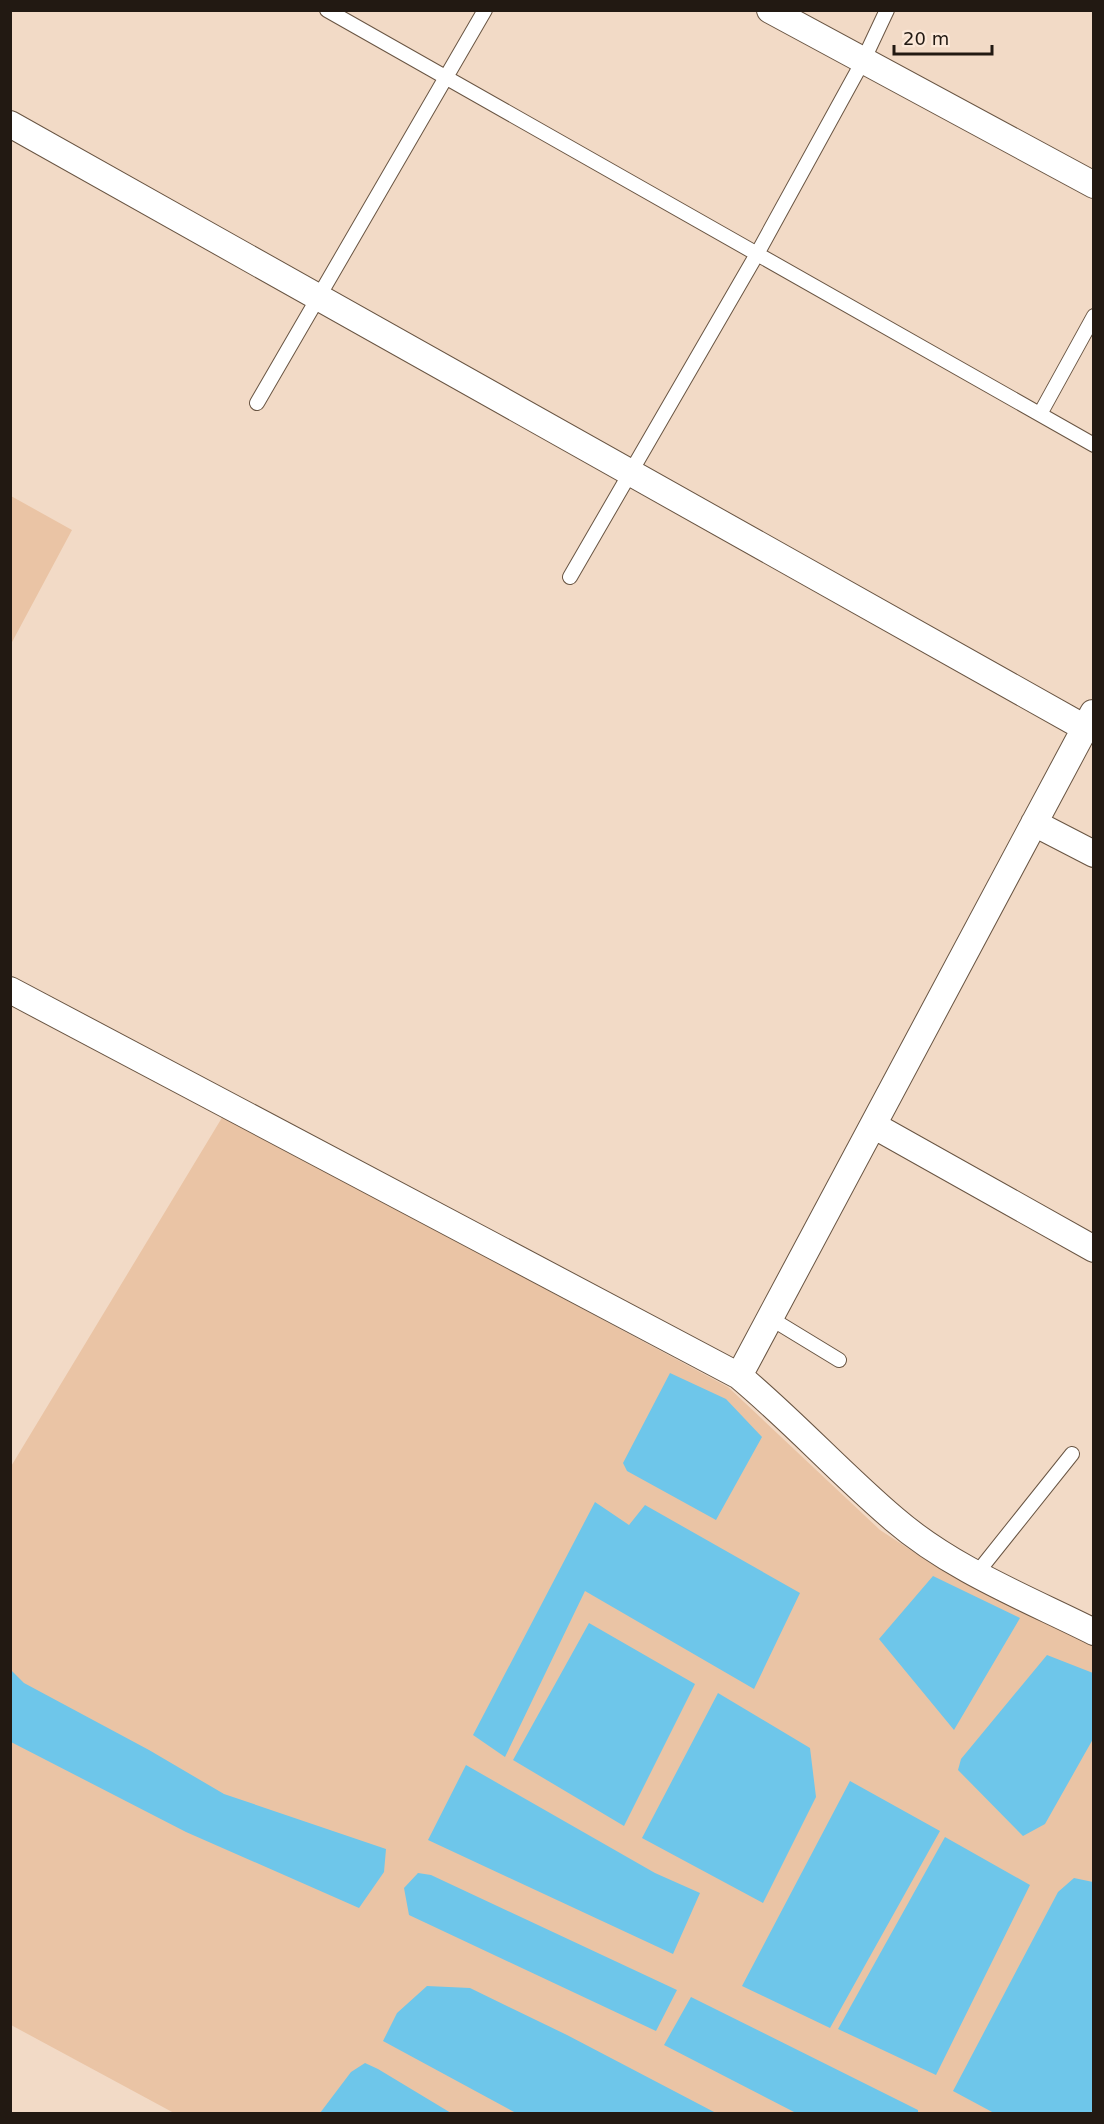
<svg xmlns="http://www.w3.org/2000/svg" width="1104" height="2124" viewBox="0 0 1104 2124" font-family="'DejaVu Sans',sans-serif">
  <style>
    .green { fill: #eac4a5 }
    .water { fill: #6ec6ea }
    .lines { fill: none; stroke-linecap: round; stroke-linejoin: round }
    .lane-casing { stroke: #695543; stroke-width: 16 }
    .street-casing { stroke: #695543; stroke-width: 28 }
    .lane { stroke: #fff; stroke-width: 14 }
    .street { stroke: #fff; stroke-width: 26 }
  </style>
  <rect width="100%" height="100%" fill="#f2dac6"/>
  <path class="green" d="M11 496 72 530 11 644Z
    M223 1116 728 1387 880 1530 932 1564 1093 1645V2113H174L11 2025 10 1468Z"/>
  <path class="water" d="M670 1373 726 1399 762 1437 716 1520 627 1471 623 1463Z
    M595 1502 629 1525 645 1505 800 1593 754 1689 585 1591 505 1757 473 1735Z
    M933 1576 1020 1618 954 1730 879 1639Z
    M589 1623 695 1684 624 1826 513 1760Z
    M1047 1655 1093 1673V1739L1045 1824 1023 1836 958 1770 961 1759Z
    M10 1669 24 1683 149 1750 224 1794 386 1849 384 1872 359 1908 186 1832 11 1742Z
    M718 1693 810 1748 816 1797 763 1903 642 1838Z
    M466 1765 655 1873 700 1893 673 1954 428 1840Z
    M850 1781 940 1831 830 2028 742 1986Z
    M945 1837 1030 1885 936 2075 838 2029Z
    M418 1873 431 1875 677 1990 656 2031 409 1915 404 1888Z
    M1074 1878 1093 1882V2113H994L953 2091 1058 1892Z
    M427 1986 470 1988 567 2035 716 2113H516L383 2041 397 2013Z
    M691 1997 918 2110V2113H796L664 2045Z
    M365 2063 378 2069 451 2113H320L351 2072Z"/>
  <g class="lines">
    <g class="lane-casing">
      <path id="lane" d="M327 10 1094 445
        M257 403 485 10
        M1040 414 1094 316
        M570 577 757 254 863 61 887 10
        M770 1318 839 1360
        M977 1573 1072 1454"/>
    </g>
    <g class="street-casing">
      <path id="street" d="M770 10 1094 185
        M10 124 1085 728
        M1034 823 1094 854
        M10 990 739 1376C793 1421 840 1473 894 1519 952 1569 1026 1598 1094 1632
        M873 1125 1094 1249
        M739 1376 1093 713"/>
    </g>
    <use href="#lane" class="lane"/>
    <use href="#street" class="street"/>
  </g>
  <rect width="1104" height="2124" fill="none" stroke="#221912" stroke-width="24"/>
  <path d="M894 45v9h98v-9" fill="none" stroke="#221912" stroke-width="3"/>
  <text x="903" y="45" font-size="18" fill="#221912" stroke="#fce8d8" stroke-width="4.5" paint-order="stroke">20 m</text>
</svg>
